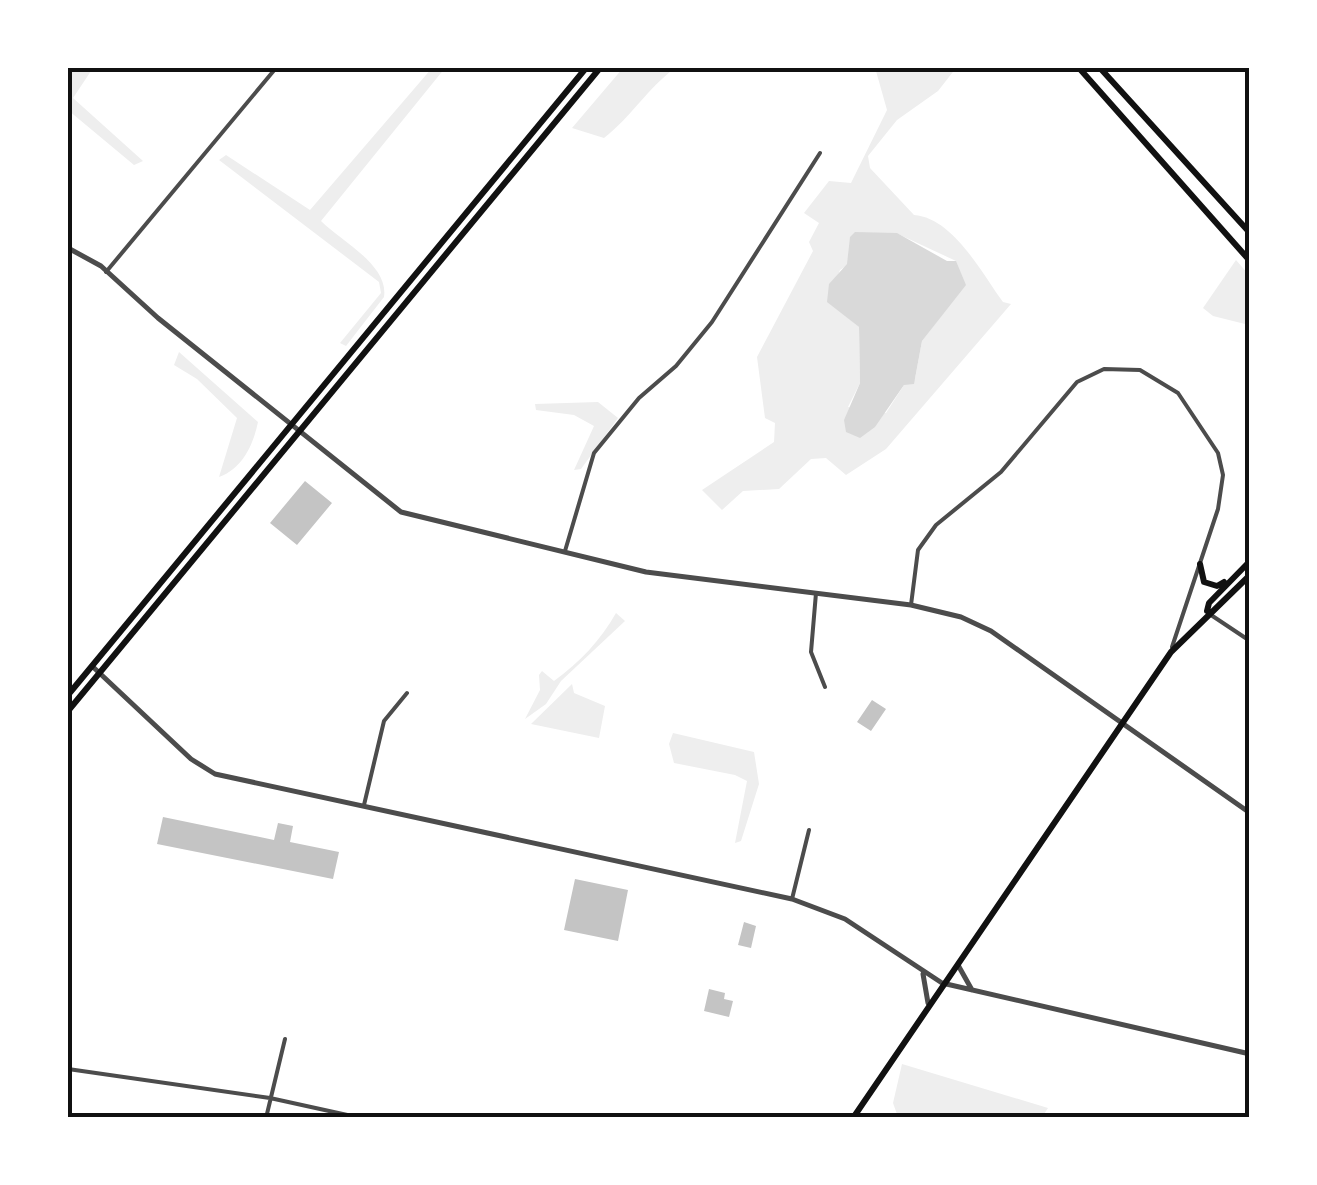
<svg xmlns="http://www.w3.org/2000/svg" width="1317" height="1185" viewBox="0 0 1317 1185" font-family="'Alegreya Sans',sans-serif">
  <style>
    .green { fill: #eee; fill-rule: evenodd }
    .water { fill: #d9d9d9 }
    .building { fill: #c4c4c4 }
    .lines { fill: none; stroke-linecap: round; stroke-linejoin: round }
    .minor { stroke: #4c4c4c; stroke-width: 4 }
    .tertiary { stroke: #4c4c4c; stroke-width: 5 }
    .secondary { stroke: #111; stroke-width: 6 }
    .primary { stroke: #111; stroke-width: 6 }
    .neatline { fill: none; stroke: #111; stroke-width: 4 }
  </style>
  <rect width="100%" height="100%" fill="#fff"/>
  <path class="green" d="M68 68H93L73 98 143 161 134 165 68 110Z
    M432 68H445L321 221C341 241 389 265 384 297L346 346 340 343 381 293 379 282 219 160 226 155 310 210Z
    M623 68H675C647 89 631 117 604 138L572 128Z
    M862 68H956L938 91 897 120 868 156 870 168 914 215C953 218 981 272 1003 302L1011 304 886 449 846 475 826 458 811 459 779 489 743 491 722 510 702 490 774 442 775 423 765 418 757 357 813 251 809 242 819 223 804 213 829 181 851 183 887 110 876 71ZM896 233 956 261 941 316 922 341 915 379 904 385 886 413 848 407 860 383 859 327 828 301 840 270Z
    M1236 260 1249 275V325L1213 316 1203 308Z
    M179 352 258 422C253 445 243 468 219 477L237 418 197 379 174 365Z
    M598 402 618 418 581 469 574 470 594 426 574 415 536 410 535 404Z
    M616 613 625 621 561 681 546 704 525 719 540 690 539 675 542 671 554 681C580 662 600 641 616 613Z
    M572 684 574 693 605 706 599 738 531 724Z
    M673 733 754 752 759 784 741 841 735 843 747 781 735 775 674 763 669 744Z
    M902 1064 1048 1108 1042 1117H898L893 1103Z"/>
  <path class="water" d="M855 232 897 233 947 261H956L966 285 922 341 914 384 904 385 875 427 860 438 846 432 844 420 860 383 859 327 827 302 829 284 847 264 850 237Z"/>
  <path class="building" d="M305 481 332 503 297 545 270 523Z
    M872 700 886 709 871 731 857 722Z
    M163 817 274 840 278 823 293 826 290 842 339 852 333 879 157 844Z
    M575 879 628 890 618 941 564 930Z
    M744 922 756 926 751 948 738 945Z
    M709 989 725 993 724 999 733 1001 729 1017 704 1011Z"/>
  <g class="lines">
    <path class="minor" d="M106 272 276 68
      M565 551 594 453 639 398 676 366 712 322 820 153
      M816 593 811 652 825 687
      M911 605 918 550 936 525 1001 472 1077 382 1104 369 1140 370 1178 393 1218 453 1223 475 1218 509 1172 647
      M1211 615 1250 641
      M364 805 384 721 407 693
      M792 899 809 830
      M68 1069 270 1098 361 1118
      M266 1118 285 1039"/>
    <path class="tertiary" d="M68 248 101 266 158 318 401 512 646 572 911 605 961 617 991 631 1250 813
      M92 666 191 759 215 774 792 899 845 919 942 983 1250 1054
      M958 965 972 990
      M923 974 928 1003"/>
    <path class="secondary" d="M1079 68 1250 261
      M1100 68 1250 233
      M1200 564 1204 582 1217 586 1224 582
      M1207 611 1209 603 1250 561
      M853 1118 1171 652 1250 575"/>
    <path class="primary" d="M68 695 586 68
      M68 711 600 68"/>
  </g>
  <rect width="1317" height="1185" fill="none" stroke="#ffffff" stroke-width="140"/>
  <rect x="70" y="70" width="1177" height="1045" class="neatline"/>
</svg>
